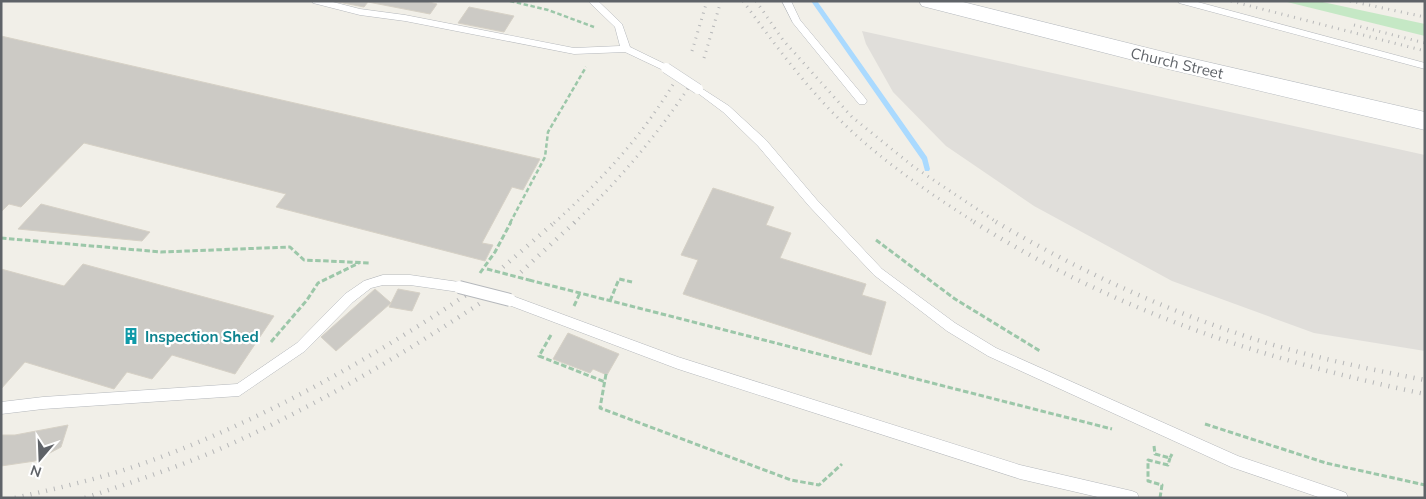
<svg xmlns="http://www.w3.org/2000/svg" width="1426" height="499" viewBox="0 0 1426 499" font-family="Mulish,sans-serif">
  <style>
    .industrial { fill: #e0deda }
    .green { fill: #c5e8c5 }
    .lines { fill: none; stroke-linecap: round; stroke-linejoin: round }
    .stream { fill: #aadaff; fill-rule: evenodd }
    .building { fill: #cccac5; stroke: #d6d1c6 }
    .lane-casing { stroke: #b5b8bc; stroke-width: 1 }
    .secondary-casing { stroke: #b6babf; stroke-width: 1 }
    .path-far1 { stroke: #9cc7a9; stroke-width: 2.5; stroke-dasharray: 4.5 2.5; stroke-linecap: butt }
    .path { stroke: #9cc7a9; stroke-width: 3; stroke-dasharray: 5.5 2.5; stroke-linecap: butt }
    .lane { fill: #fff; fill-rule: evenodd }
    .secondary { fill: #fff; fill-rule: evenodd }
    .rail-far1 { stroke: #b6b7b8; stroke-width: 3; stroke-dasharray: 1 5.5; stroke-linecap: butt }
    .rail { stroke: #b6b7b8; stroke-width: 4.5; stroke-dasharray: 1 7; stroke-linecap: butt }
    .lane-bridge-far1-casing { stroke: #b5b8bc; stroke-width: 11; stroke-linecap: butt }
    .lane-bridge-casing { stroke: #b5b8bc; stroke-width: 14; stroke-linecap: butt }
    .path-bridge { stroke: #9cc7a9; stroke-width: 3; stroke-dasharray: 5.5 2.5; stroke-linecap: butt }
    .lane-bridge-far1 { stroke: #fff; stroke-width: 10 }
    .lane-bridge { stroke: #fff; stroke-width: 12 }
    .labels { text-anchor: middle; dominant-baseline: central; stroke-width: 4.5; stroke-linejoin: round; paint-order: stroke }
    .street-label { font-size: 15px; fill: #5f6368; stroke: #fff }
    .culture-label { font-size: 15px; font-weight: bold; fill: #0d838f; stroke: #fff; text-anchor: start }
  </style>
  <rect width="100%" height="100%" fill="#f1efe8"/>
  <path class="industrial" d="M862 31 1425 155V351L1314 333 1172 281 1034 206 946 146 893 92 866 44Z"/>
  <path class="green" d="M1283 1H1318L1425 24V36Z"/>
  <g class="lines">
    <path class="stream" d="M811 1H817L927 157 930 169 929 171H925L922 160Z"/>
  </g>
  <path class="building" d="M333 1H425L437 4 430 14 368 2 364 7Z
    M469 7 514 16 504 32 458 23Z
    M1 36 540 159 523 190 512 187 482 243 493 245 485 261 276 207 286 194 84 143 21 207 9 204 1 212Z
    M713 188 774 207 766 225 791 233 780 258 866 284 862 295 886 302 871 355 683 294 698 260 681 255Z
    M41 204 150 232 142 241 18 229Z
    M83 264 274 316 235 374 172 355 152 379 127 372 114 389 25 362 1 389V269L64 286Z
    M375 289 391 303 336 351 321 337Z
    M398 289 420 293 412 311 389 307Z
    M568 333 619 354 607 375 593 369 590 373 553 359Z
    M68 425 61 447 35 461 1 466V435H15Z"/>
  <g class="lines">
    <g class="lane-casing">
      <path id="lane" d="M312 1H329L360 9 405 15 574 48 620 46 615 27 588 1H598L622 24 630 47 669 66 671 68 666 71 663 70 625 52 574 54 405 21 360 15 313 3Z
        M782 1H791L800 20 865 98 867 101 865 104H859L793 23Z
        M1178 1H1194L1425 63V69L1179 3Z
        M698 86 729 106 766 140 817 200 882 269 955 323 996 348 1238 456 1341 491 1346 493 1348 498H1321L1231 467 988 356 947 331 874 275 809 206 758 146 723 112 695 91 693 89Z
        M383 275H410L459 282 463 283 465 287 463 291 459 292 410 285H383L371 288 353 302 305 351 239 396 43 409 1 414V402L43 397 237 384 297 343 345 294 364 281Z
        M510 295 678 357 1020 465 1132 491 1137 493 1139 498H1102L1020 479 678 369 506 304 504 300 506 296Z"/>
    </g>
    <g class="secondary-casing">
      <path id="secondary" d="M919 1H959L1168 53 1425 112V130L1168 69 922 6Z"/>
    </g>
    <path class="path-far1" d="M510 1 548 10 594 27
      M510 223 545 157 548 132 586 67"/>
    <path class="path" d="M1 238 161 252 290 247 304 260 370 263
      M876 240 955 299 1040 351
      M480 273 495 252 511 222
      M529 280 1112 429
      M610 301 619 279 632 282
      M574 306 580 293
      M551 335 539 356 605 382
      M271 342 307 300 318 283 359 263
      M606 374 600 408 791 480 819 485 842 464
      M1205 424 1326 463 1425 485
      M1154 446 1155 454 1170 458 1172 454
      M1160 498 1162 485 1148 481V460L1168 465 1170 458"/>
    <use href="#lane" class="lane"/>
    <use href="#secondary" class="secondary"/>
    <path class="rail-far1" d="M743 1C773 42 803 83 839 119 879 159 929 193 976 223
      M756 1 783 40 852 117 914 167 998 223
      M1231 1 1425 51
      M1350 1 1425 17
      M1354 25 1425 43
      M692 51 707 1
      M704 58 721 1
      M554 223C603 179 645 133 678 76
      M574 223C619 181 657 135 691 84"/>
    <path class="rail" d="M974 222C1115 311 1263 360 1425 394
      M996 222C1083 273 1173 314 1270 344 1321 359 1373 370 1425 380
      M503 267 555 222
      M521 272 575 222
      M15 498C54 489 94 480 133 467 252 426 361 365 466 295
      M85 498C132 482 179 467 224 447 316 406 402 355 485 300"/>
    <g class="lane-bridge-far1-casing">
      <path id="lane-bridge-far1" d="M666 68 698 89"/>
    </g>
    <g class="lane-bridge-casing">
      <path id="lane-bridge" d="M459 287 510 300"/>
    </g>
    <path class="path-bridge" d="M487 269 529 280"/>
    <use href="#lane-bridge-far1" class="lane-bridge-far1"/>
    <use href="#lane-bridge" class="lane-bridge"/>
  </g>
  <defs>
    <g id="building-bare" transform="scale(1.35)"><path d="M-4-6H4V6H1V3H-1V6H-4ZM-2.5-4.3h1.7v1.8h-1.7ZM.8-4.3h1.7v1.8H.8ZM-2.5-1h1.7V.8h-1.7ZM.8-1h1.7V.8H.8Z" fill="#0f9aa8" stroke="#fff" stroke-width="2.5" paint-order="stroke"/></g>
  </defs>
  <g fill-rule="evenodd">
    <use href="#building-bare" x="131" y="336"/>
  </g>
  <g class="labels">
    <g class="street-label">
      <text transform="translate(1177 63) rotate(13)">Church Street</text>
    </g>
    <g class="culture-label">
      <text x="145" y="336">Inspection Shed</text>
    </g>
  </g>
  <rect width="1426" height="499" fill="none" stroke="#5f6368" stroke-width="5"/>
  <g transform="translate(40 459) rotate(199)" stroke="#ffffff" stroke-width="4" paint-order="stroke">
  <path d="M0-4L9 19L0 12L-9 19Z" fill="#5f6368"/>
  <text y="-8" font-size="14" font-weight="bold" text-anchor="middle" fill="#5f6368">N</text>
  </g>
</svg>
